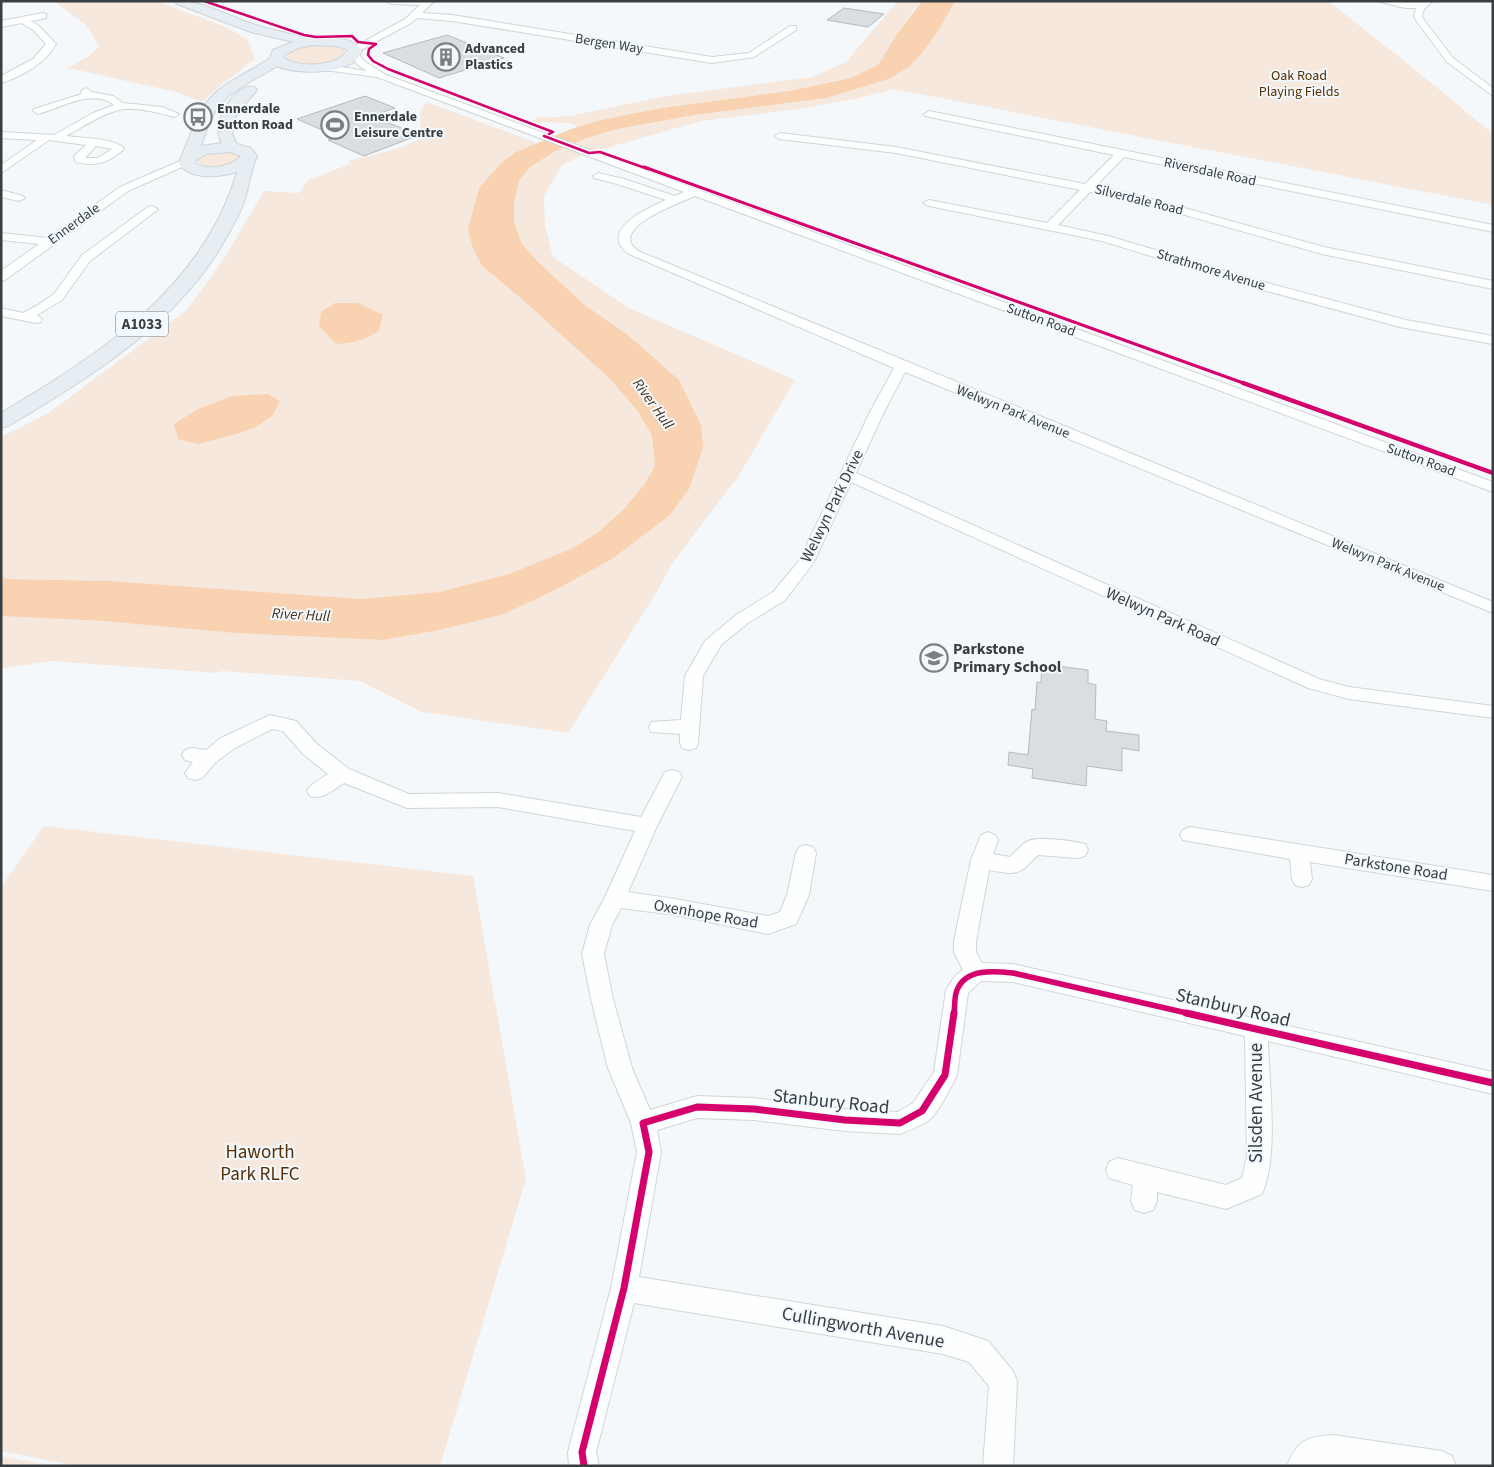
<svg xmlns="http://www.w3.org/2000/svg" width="1494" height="1467" viewBox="0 0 1494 1467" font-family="'Source Sans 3',sans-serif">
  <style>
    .green { fill: #f6e8dd }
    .water { fill: #f8d2b1 }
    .building { fill: #dadee1; stroke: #b6babc }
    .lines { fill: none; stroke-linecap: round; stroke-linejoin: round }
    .minor-casing { stroke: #d2d5d8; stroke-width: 2 }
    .highway-casing { stroke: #d0d2d3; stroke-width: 2 }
    .minor { fill: #fdfefe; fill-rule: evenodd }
    .highway { fill: #e6eef3; fill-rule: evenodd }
    .cycleway-far4-casing { stroke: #f1f9fe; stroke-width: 4.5 }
    .cycleway-far3-casing { stroke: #f1f9fe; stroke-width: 5 }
    .cycleway-far2-casing { stroke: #f1f9fe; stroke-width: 7 }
    .cycleway-far1-casing { stroke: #f1f9fe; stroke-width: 9 }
    .cycleway-casing { stroke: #f1f9fe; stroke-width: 10 }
    .cycleway-far4 { stroke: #d6006c; stroke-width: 2.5 }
    .cycleway-far3 { stroke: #d6006c; stroke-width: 3 }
    .cycleway-far2 { stroke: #d6006c; stroke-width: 4.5 }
    .cycleway-far1 { stroke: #d6006c; stroke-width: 5.5 }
    .cycleway { stroke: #d6006c; stroke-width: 7 }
    .labels { text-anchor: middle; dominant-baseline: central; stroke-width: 4; stroke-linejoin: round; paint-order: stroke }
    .far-street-label { font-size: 14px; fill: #3a3e40; stroke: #f1f9fe }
    .far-poi-label { font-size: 14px; font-weight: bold; fill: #3a3e40; stroke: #f1f9fe; text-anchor: start }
    .far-park-label { font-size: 14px; fill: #5b3000; stroke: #f1f9fe }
    .shield { fill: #f1f9fe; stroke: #717679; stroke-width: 1 }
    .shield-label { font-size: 15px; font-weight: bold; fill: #3a3e40 }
    .far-water-label { font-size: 15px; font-style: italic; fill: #4e3218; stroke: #f1f9fe }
    .street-label { font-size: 16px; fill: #3a3e40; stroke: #f1f9fe }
    .poi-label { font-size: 16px; font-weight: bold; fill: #3a3e40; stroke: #f1f9fe; text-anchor: start }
    .near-street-label { font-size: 19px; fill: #3a3e40; stroke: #f1f9fe }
    .near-park-label { font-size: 19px; fill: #5b3000; stroke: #f1f9fe }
  </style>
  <rect width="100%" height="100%" fill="#f4f8fb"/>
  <path class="green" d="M49 1H157L228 28 248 40 255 59C237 74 218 85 202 102L176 92 68 68 89 56 99 46 86 25 54 1Z
    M898 1H922L914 9 879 64 851 78 789 91 662 108 579 127 567 123 531 122 536 118 570 116 666 96 812 77 846 62Z
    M955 1H1328L1412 67 1493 134V205L894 89 859 98 799 109 701 121 585 154 562 165 544 196 545 225 553 257 629 308 795 380 738 477 673 562 656 593 568 733 422 712 360 681 221 671 218 673 50 661 1 669V616L103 621 234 633 383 640 557 589 701 425 679 380 628 335 586 306 538 262 522 244 514 222V202L519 181 530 167 556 151 587 138 617 129 695 115 826 98 889 79 909 67 938 31Z
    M316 45H333L344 50 345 54C333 67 300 69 286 58L287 54 293 50Z
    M427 102 537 143 516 152 502 162 479 188 468 229 482 266 524 301 610 379 637 410 652 436 655 466 644 485 623 510 597 533 573 548 509 574 439 592 361 599 111 581 7 579 1 576V437L50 412 187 310 225 257 264 191 299 193 307 181 352 163 348 161 393 150 421 139 420 110Z
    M230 151 241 156C234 169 205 172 196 160L205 153Z
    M44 826 473 876 526 1179 440 1466H77L1 1451V887Z
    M1 1456 53 1466H1Z"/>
  <path class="water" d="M922 1H955L938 31 922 53 909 67 889 79 826 98 695 115 617 129 587 138 556 151 530 167 519 181 514 202V222L522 244 538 262 586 306 628 335 679 380 701 425 703 448 689 489 670 515 612 559 557 589 504 614 439 630 383 640 234 633 103 621 1 616V576L7 579 111 581 361 599 439 592 509 574 573 548 597 533 623 510 644 485 655 466 652 436 637 410 610 379 524 301 482 266 473 248 468 229 479 188 502 162 516 152 571 129 601 120 662 108 789 91 851 78 879 64 895 37Z
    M335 303H358L383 315 379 331C365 340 353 343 336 344L319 326 321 312Z
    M268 394 280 401 272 416 256 427 240 433 198 444 178 439 174 424 198 409 232 396Z"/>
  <path class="building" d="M844 8 884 14 868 27 827 20Z
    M447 35 504 58 439 78 383 53Z
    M365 96 395 108 371 116 419 135 364 156 328 140 338 137 297 119Z
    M1042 664 1088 670V683L1096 685 1095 719 1107 721 1106 731 1139 735V751L1122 748V771L1087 766 1086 786 1032 778 1033 769 1008 765 1009 752 1028 755 1032 709 1035 710 1037 682 1041 683Z"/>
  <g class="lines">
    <g class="minor-casing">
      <path id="minor" d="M387 1H434L422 13 452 15 712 57 749 53 790 26H796V30L754 57 712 63 452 21 417 18 411 23 357 52 364 61 386 75 1493 482V492L695 196C682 202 619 224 632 245 636 252 648 255 655 258L1493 602V613L905 372 883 414 856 473 1319 679 1349 687 1493 706V718L1349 699 1308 688 851 482 814 562 785 600 748 623 721 645 703 676 698 743 696 748 689 750 682 748 680 743V734L651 732 649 727 651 722 681 720 685 676 705 641 736 615 773 592 799 561 869 414 894 368 629 254C597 231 647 208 666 200L617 184 594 178 593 176 598 173 624 179 675 196 684 192 377 77 317 69V65L320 64 367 71 358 65 349 54 352 48 405 19 420 5 391 4Z
        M1377 1H1433L1424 9 1422 16 1424 20 1453 58 1493 88V96L1447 62 1416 20 1414 16 1416 8H1405Z
        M43 13 46 14V18L31 21 39 26 54 42 56 44C46 63 21 77 1 83V76L33 59 46 44 33 30 22 23 1 27V21Z
        M86 88 92 92 113 96 123 103 162 107 179 114 174 117C160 113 133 106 119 110 101 114 83 127 66 136 81 138 114 138 124 148L123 150C108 163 95 167 76 162L74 156 86 145 49 140 1 173V165L37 140 1 138V132L54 135 93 113 114 105C92 88 61 108 38 114L33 111 34 109 82 94 81 91ZM96 146 112 149 98 158H85Z
        M929 111 1493 225V232L1124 157 1096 186 1152 199 1324 247 1493 281V289L1322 254 1146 204 1090 192 1058 225 1108 236 1260 281 1406 320 1493 336V344L1400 327 1252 287 1102 241 929 206 923 203 929 200 1047 223 1080 190 896 153 780 139 775 136 780 133 896 147 1085 184 1114 155 925 116 924 114Z
        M187 158 192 161 191 163 128 191 5 280 1 281V271L39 244 1 240V233L48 238 120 187Z
        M1 190 23 196 25 198 19 201 1 197Z
        M152 206 158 209 156 211 90 261 62 300 37 315 42 319 41 322 36 323 1 316V308L23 313 38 305 54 294 82 255 148 207Z
        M270 715 296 721 317 744 349 769 409 794 498 793 641 817 665 772 672 770 679 772 682 777 657 826 628 892 675 899 768 916 780 912 787 895 796 853 799 847 806 845 813 847 816 853 809 895 796 924 768 934 675 915 621 908 612 925 604 954 613 999 632 1068 650 1110 697 1096 754 1098 845 1109 898 1112 913 1103 934 1072 946 990 955 976 963 970 954 952V941L971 860 981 835 988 832 995 835 998 840 993 854 1010 857C1015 852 1022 844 1028 841 1038 836 1074 841 1085 844L1088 850 1085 856 1078 858 1038 855C1017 876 1019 875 989 870L976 941V952L982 963 1013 964 1493 1072V1094L1268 1041C1269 1084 1279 1156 1262 1194L1226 1209 1157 1192V1201L1153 1210 1144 1213 1135 1210 1131 1201 1133 1185 1109 1178 1106 1170 1109 1162 1118 1158 1226 1185 1242 1178 1247 1156 1245 1036 1013 982 981 981 968 993 957 1075C952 1086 938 1113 929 1120 921 1126 910 1130 900 1134L845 1131 754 1120 697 1118 657 1130 661 1152 639 1277 943 1326 988 1341 1013 1371 1017 1381 1013 1466H983L989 1386 969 1362 943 1354 634 1303 596 1452 599 1466H569L568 1452 611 1288 637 1152 631 1123 608 1068 591 999 582 954 590 925 605 897 635 831 498 807 407 808 344 783C333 790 323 800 310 796L307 791 310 786 328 774 303 754 283 731 272 729 235 748 216 762 202 778 195 780 188 778 185 773 193 762 185 760 182 755 185 750 192 748 206 750 221 738Z
        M1190 827 1493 875V891L1310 862 1312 879 1309 885 1302 887 1295 885 1292 879 1290 859 1183 840 1180 835 1183 830Z
        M1333 1435 1442 1451 1452 1456 1456 1466H1348C1327 1463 1308 1466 1287 1466 1297 1440 1306 1437 1333 1435Z"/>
    </g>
    <g class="highway-casing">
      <path id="highway" d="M175 1C206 1 230 17 259 26 274 30 292 35 308 37 325 39 350 34 362 50 356 76 296 75 277 66 258 79 234 87 219 106 210 117 206 133 201 146L222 143C209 124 235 82 255 87L257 90C245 106 222 121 237 144L251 148 257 156C251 168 249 186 245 199 240 215 231 229 223 243 177 324 86 380 8 426L1 428V413C100 354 203 288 237 172 220 177 191 181 179 164L181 157C191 136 197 111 214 94 230 79 252 71 270 58L273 50 293 42 251 32 177 4ZM312 45 337 46 348 50C337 67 300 68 284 58V55L296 49ZM231 152 241 156C231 167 208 171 195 163L196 160 206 154Z"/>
    </g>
    <use href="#minor" class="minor"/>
    <use href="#highway" class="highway"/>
    <g class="cycleway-far4-casing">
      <path id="cycleway-far4" d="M204 1 304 35 316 37 352 36 358 42 376 44 369 49 368 55 373 61 388 69 553 132 549 134
        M544 136 589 153 600 152 648 169"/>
    </g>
    <g class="cycleway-far3-casing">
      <path id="cycleway-far3" d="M644 167 1246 384"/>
    </g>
    <g class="cycleway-far2-casing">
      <path id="cycleway-far2" d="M1243 383 1493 473"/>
    </g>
    <g class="cycleway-far1-casing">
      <path id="cycleway-far1" d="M954 1014C955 1007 954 997 957 990 966 968 994 971 1013 973L1191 1014"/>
    </g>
    <g class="cycleway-casing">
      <path id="cycleway" d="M1186 1013 1493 1083
        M584 1466 582 1452 624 1288 649 1152 643 1123 697 1107 754 1109 845 1120 900 1123 922 1111 945 1075 954 1013"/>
    </g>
    <use href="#cycleway-far4" class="cycleway-far4"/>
    <use href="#cycleway-far3" class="cycleway-far3"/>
    <use href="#cycleway-far2" class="cycleway-far2"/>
    <use href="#cycleway-far1" class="cycleway-far1"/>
    <use href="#cycleway" class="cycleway"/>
  </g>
  <defs>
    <g id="building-ring" transform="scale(1.4375)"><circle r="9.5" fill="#f1f9fe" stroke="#7b7f81" stroke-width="1.5"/><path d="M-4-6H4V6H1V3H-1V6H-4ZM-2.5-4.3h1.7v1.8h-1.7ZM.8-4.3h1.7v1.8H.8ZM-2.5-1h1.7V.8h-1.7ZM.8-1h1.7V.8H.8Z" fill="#7b7f81"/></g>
    <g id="bus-ring" transform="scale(1.4375)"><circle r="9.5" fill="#f1f9fe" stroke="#7b7f81" stroke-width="1.5"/><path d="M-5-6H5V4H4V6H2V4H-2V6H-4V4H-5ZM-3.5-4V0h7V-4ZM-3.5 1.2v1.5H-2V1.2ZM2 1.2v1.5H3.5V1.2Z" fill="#7b7f81"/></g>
    <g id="stadium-ring" transform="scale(1.4375)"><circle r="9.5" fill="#f1f9fe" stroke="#7b7f81" stroke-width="1.5"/><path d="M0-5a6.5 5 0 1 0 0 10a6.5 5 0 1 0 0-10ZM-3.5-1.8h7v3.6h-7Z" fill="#7b7f81"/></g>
    <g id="school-ring" transform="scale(1.4375)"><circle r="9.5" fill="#f1f9fe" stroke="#7b7f81" stroke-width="1.5"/><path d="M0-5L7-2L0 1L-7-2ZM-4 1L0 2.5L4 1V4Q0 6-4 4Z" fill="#7b7f81"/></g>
  </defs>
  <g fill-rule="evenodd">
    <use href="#building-ring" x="446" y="57"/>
    <use href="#bus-ring" x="198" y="117"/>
    <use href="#stadium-ring" x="335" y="125"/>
    <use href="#school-ring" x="934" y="658"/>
  </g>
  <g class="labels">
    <g class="far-street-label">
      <text transform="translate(609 44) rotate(9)">Bergen Way</text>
      <text transform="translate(1210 172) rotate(12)">Riversdale Road</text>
      <text transform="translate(1139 200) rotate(14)">Silverdale Road</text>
      <text transform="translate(74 224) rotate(-36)">Ennerdale</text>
      <text transform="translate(1211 270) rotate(17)">Strathmore Avenue</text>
      <text transform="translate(1041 320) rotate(20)">Sutton Road</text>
      <text transform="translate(1013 412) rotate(22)">Welwyn Park Avenue</text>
      <text transform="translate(1421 460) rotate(20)">Sutton Road</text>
      <text transform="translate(1388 565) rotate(22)">Welwyn Park Avenue</text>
    </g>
    <g class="far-poi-label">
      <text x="465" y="49">Advanced<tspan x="465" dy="16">Plastics</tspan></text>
      <text x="217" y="109">Ennerdale<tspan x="217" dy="16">Sutton Road</tspan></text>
      <text x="354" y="117">Ennerdale<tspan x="354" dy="16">Leisure Centre</tspan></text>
    </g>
    <g class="far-park-label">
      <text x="1299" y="76">Oak Road<tspan x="1299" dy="16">Playing Fields</tspan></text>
    </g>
    <rect class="shield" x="116" y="311.5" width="52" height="25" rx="4"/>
    <g class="shield-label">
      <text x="142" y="324">A1033</text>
    </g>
    <g class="far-water-label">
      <text transform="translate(653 404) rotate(54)">River Hull</text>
      <text transform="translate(301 615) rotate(3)">River Hull</text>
    </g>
    <g class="street-label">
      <text transform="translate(832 506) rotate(-64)">Welwyn Park Drive</text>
      <text transform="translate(1163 617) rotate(24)">Welwyn Park Road</text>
      <text transform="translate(1396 867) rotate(9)">Parkstone Road</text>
      <text transform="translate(706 914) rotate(10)">Oxenhope Road</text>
    </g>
    <g class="poi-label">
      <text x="953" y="649">Parkstone<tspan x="953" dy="18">Primary School</tspan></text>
    </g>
    <g class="near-street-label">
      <text transform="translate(1233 1008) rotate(13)">Stanbury Road</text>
      <text transform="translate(831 1102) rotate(6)">Stanbury Road</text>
      <text transform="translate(1256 1103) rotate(-90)">Silsden Avenue</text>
      <text transform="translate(863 1328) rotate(10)">Cullingworth Avenue</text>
    </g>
    <g class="near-park-label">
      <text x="260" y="1152">Haworth<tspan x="260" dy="22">Park RLFC</tspan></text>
    </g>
  </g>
  <rect width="1494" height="1467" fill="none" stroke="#3a3e40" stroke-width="5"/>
</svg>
